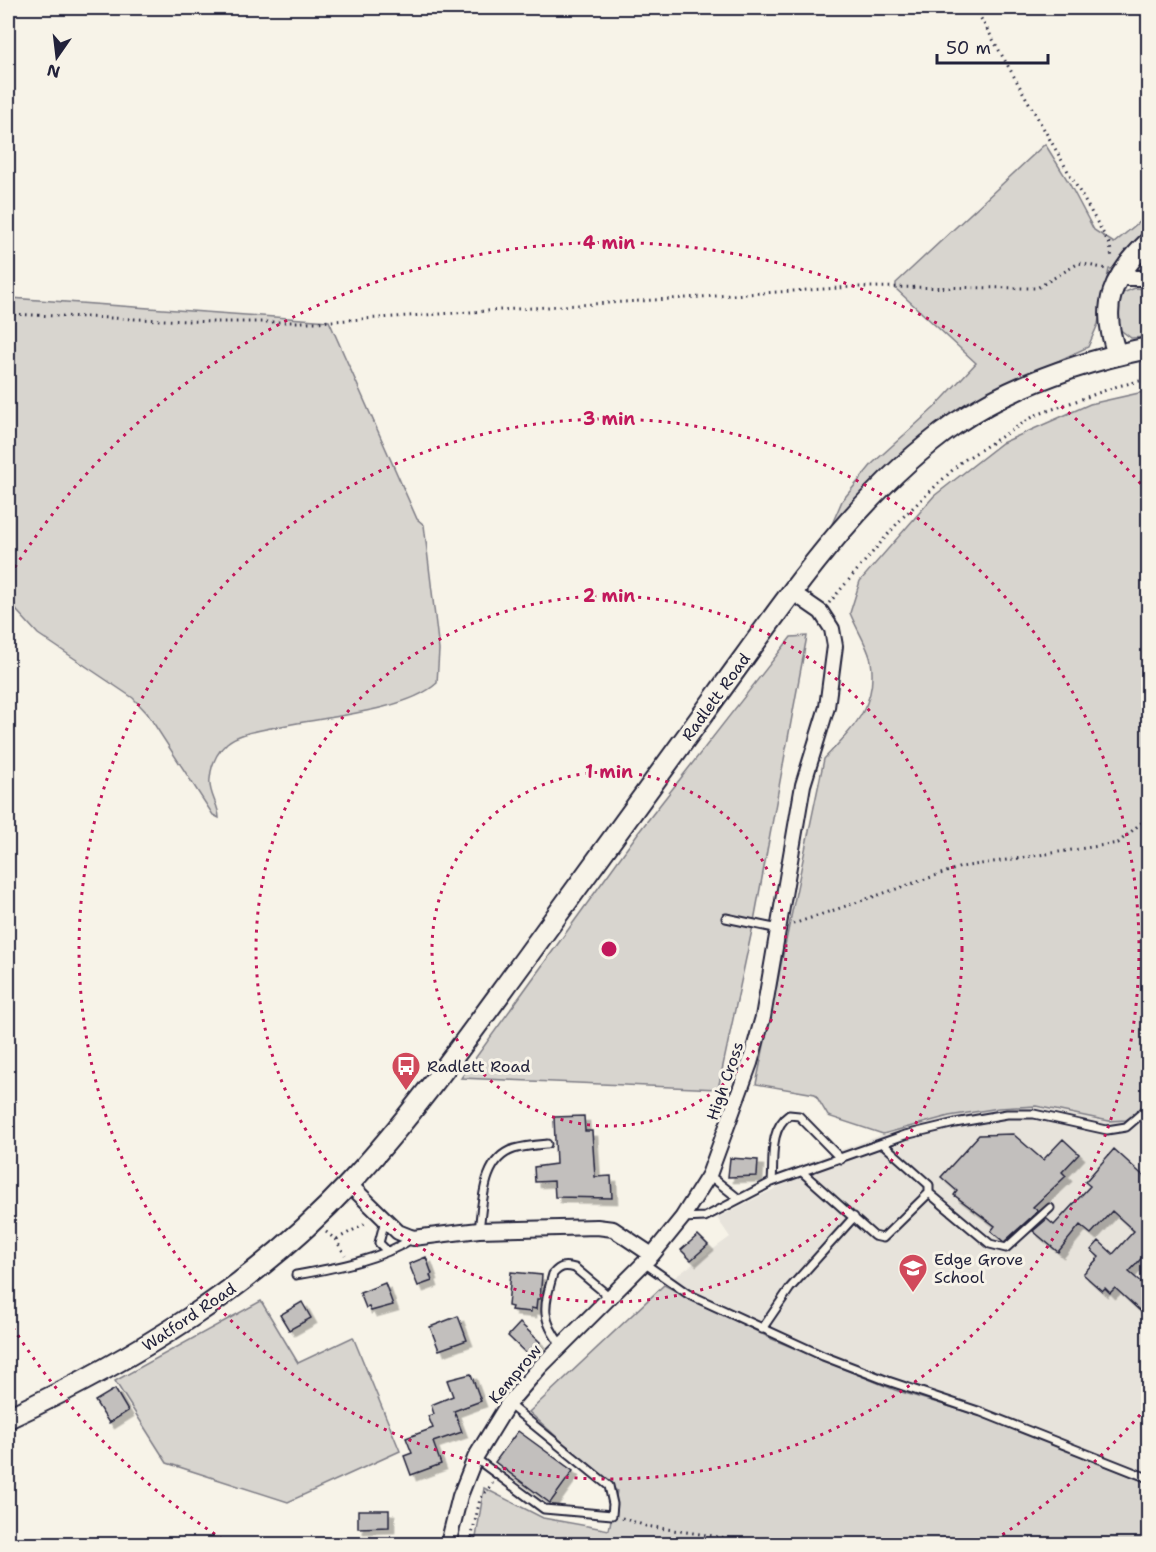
<svg xmlns="http://www.w3.org/2000/svg" width="1156" height="1552" viewBox="0 0 1156 1552" font-family="'Shantell Sans',sans-serif">
  <style>
    .built { fill: #e7e3db }
    .green { fill: #d8d5cf; stroke: #7d7c85; stroke-width: 1.5 }
    .building { fill: #c2bfbd; stroke: #22223b; stroke-width: 1.5; filter: url(#shadow) }
    .lines { fill: none; stroke-linecap: round; stroke-linejoin: round }
    .service-casing { stroke: #22223b; stroke-width: 11 }
    .minor-casing { stroke: #22223b; stroke-width: 18 }
    .tertiary-casing { stroke: #22223b; stroke-width: 22 }
    .secondary-casing { stroke: #22223b; stroke-width: 24 }
    .path { stroke: #22223b; stroke-width: 3; stroke-dasharray: 1.5 4.5; stroke-linecap: butt }
    .service { stroke: #f7f3e8; stroke-width: 7 }
    .minor { stroke: #f7f3e8; stroke-width: 14 }
    .tertiary { stroke: #f7f3e8; stroke-width: 18 }
    .secondary { stroke: #f7f3e8; stroke-width: 20 }
    .ring { fill: none; stroke: #c2185b; stroke-width: 3; stroke-dasharray: 3 6 }
    .labels { text-anchor: middle; dominant-baseline: central; stroke-width: 6; stroke-linejoin: round; paint-order: stroke }
    .street-label { font-size: 16px; fill: #22223b; stroke: #f7f3e8 }
    .poi-label { font-size: 16px; fill: #22223b; stroke: #f7f3e8; text-anchor: start }
    .centre { fill: #c2185b; stroke: #f7f3e8; stroke-width: 3 }
    .ring-label { font-size: 18px; text-anchor: middle; font-weight: bold; fill: #c2185b; stroke: #f7f3e8; stroke-width: 6; stroke-linejoin: round; paint-order: stroke }
  </style>
  <defs>
    <filter id="shadow"><feDropShadow dx="5.5" dy="5.5" stdDeviation="0" flood-color="#0004"/></filter>
  </defs>
  <rect width="100%" height="100%" fill="#f7f3e8"/>
  <filter id="ink" filterUnits="userSpaceOnUse"><feTurbulence type="fractalNoise" baseFrequency=".0167" numOctaves="2"/><feDisplacementMap in="SourceGraphic" scale="12" xChannelSelector="R" yChannelSelector="G"/><feConvolveMatrix kernelMatrix="1 2 1 2 8 2 1 2 1" color-interpolation-filters="sRGB"/></filter>
  <g filter="url(#ink)">
    <path class="built" d="M1036 1106 1148 1107V1483L997 1421 895 1390 772 1339 664 1285 730 1237 717 1218 788 1182 784 1171 895 1130 949 1116 999 1108Z"/>
    <path class="green" d="M1045 144 1068 181 1094 230 1114 243 1145 217 1148 220 1145 249 1148 255V269H1109L1098 324 1088 347 1000 388 829 531 842 501 873 463 934 408 976 363 896 289V283Z
      M8 282 12 290 11 298 329 321 417 519 424 525 439 650 437 683C405 713 311 718 266 729 253 732 238 734 227 743 217 752 211 765 210 779 208 794 219 804 219 818L213 815 147 713 133 698 38 634 17 611 8 596Z
      M1135 288 1148 289V337L1131 338 1114 325 1120 294Z
      M1148 391V1107L1126 1120 1109 1121 1036 1106 999 1108 949 1116 883 1134 828 1116 815 1094 756 1084 824 759C852 729 878 706 871 661 868 646 856 628 850 613L860 581 934 496 1002 443 1090 404Z
      M807 636 754 921 718 1089 461 1078 638 833 791 637Z
      M664 1285 772 1339 895 1390 997 1421 1148 1483V1544H475L484 1488 543 1518 609 1530 617 1491 529 1412Z
      M261 1301 298 1363 353 1337 400 1451 288 1502 167 1463 115 1381Z"/>
    <path class="building" d="M584 1116 585 1131H592L595 1177 611 1176 612 1198 555 1197 554 1181 535 1182 534 1167 556 1164 554 1117Z
      M1013 1134 1043 1160 1063 1139 1079 1154 1062 1172 1066 1176 1033 1207 1038 1211 1004 1242 991 1231 995 1226 954 1195 957 1191 941 1177 979 1135Z
      M1114 1149 1149 1181V1250L1129 1272 1149 1289V1319L1115 1288 1110 1293 1105 1288 1102 1291 1083 1274 1099 1257 1091 1250 1099 1241 1113 1254 1134 1231 1112 1211 1091 1234 1080 1225 1058 1252 1033 1231 1047 1219 1054 1225 1090 1186 1085 1182Z
      M730 1158 758 1160 757 1176 728 1177Z
      M698 1235 708 1245 691 1260 681 1250Z
      M426 1257 432 1274 430 1275 432 1281 418 1286 409 1264Z
      M511 1272 542 1275 540 1299H537L536 1309 531 1308V1312L511 1310 512 1307 508 1306Z
      M385 1283 393 1305 371 1311 369 1307 366 1308 360 1293Z
      M302 1302 311 1318 289 1330 280 1315Z
      M458 1316 467 1340 439 1350 430 1327Z
      M520 1323 540 1342 528 1355 508 1336Z
      M471 1374 481 1401 454 1411 462 1432 433 1442 441 1464 411 1475 404 1456 412 1453 406 1438 433 1428 428 1416 434 1414 431 1405 453 1396 447 1380Z
      M115 1389 128 1411 109 1423 95 1401Z
      M518 1431 573 1471 550 1503 495 1462Z
      M358 1510H389V1527L358 1528Z"/>
    <g class="lines">
      <g class="service-casing">
        <path id="service" d="M726 918 779 929
          M802 1172 874 1236 883 1238 929 1193V1185L883 1144
          M709 1175 739 1199
          M772 1182C774 1159 769 1129 789 1115L799 1116 841 1159
          M929 1193 990 1244 1006 1248 1050 1208
          M682 1218 705 1217 772 1182 905 1135 955 1123 1007 1114H1034L1107 1130 1126 1127 1148 1108
          M385 1220 379 1243 387 1251
          M479 1230C483 1202 482 1159 514 1149 524 1146 536 1145 547 1144
          M644 1263 688 1294 823 1356 888 1381 981 1412 1148 1478
          M296 1275C335 1268 380 1260 413 1238
          M762 1329 790 1288 854 1217
          M562 1346C540 1319 544 1306 553 1274 560 1266 565 1265 575 1268L611 1298
          M475 1458 544 1509 612 1515 613 1504 609 1486 508 1404"/>
      </g>
      <g class="minor-casing">
        <path id="minor" d="M1117 278H1148
          M349 1184 398 1232 413 1238 479 1230 597 1227 613 1229 652 1255
          M448 1544 460 1496 475 1458 508 1404 540 1367 652 1255 682 1218 709 1175 750 1063 763 1017 803 785 827 707 835 646 832 629 821 612 792 592"/>
      </g>
      <g class="tertiary-casing">
        <path id="tertiary" d="M1117 354C1099 305 1112 277 1148 242"/>
      </g>
      <g class="secondary-casing">
        <path id="secondary" d="M8 1418C134 1359 254 1287 350 1183 414 1114 468 1037 523 962 588 873 653 784 717 695 787 599 857 493 955 424 1012 385 1081 362 1148 348"/>
      </g>
      <path class="path" d="M975 8 1110 245 1112 259
        M8 314 214 322H317L854 287 1037 288 1079 263 1107 269
        M829 603 902 518 961 462 1036 415 1118 386 1148 379
        M793 924 961 867 1118 843 1148 817
        M326 1232 336 1240 345 1255
        M337 1239 368 1222
        M622 1518 646 1526 767 1544
        M470 1544 480 1499 493 1483"/>
      <use href="#service" class="service"/>
      <use href="#minor" class="minor"/>
      <use href="#tertiary" class="tertiary"/>
      <use href="#secondary" class="secondary"/>
    </g>
  </g>
  <g class="ring">
    <circle cx="609" cy="949" r="177"/>
    <circle cx="609" cy="949" r="353"/>
    <circle cx="609" cy="949" r="530"/>
    <path d="M1146 1408A706 706 0 0 1 988 1544M230 1544A706 706 0 0 1 10 1323M10 575A706 706 0 0 1 1146 490"/>
  </g>
  <defs>
    <g id="bus-pin" transform="scale(1.5)"><path d="M0 17L-7.5 6A9.5 9.5 0 1 1 7.5 6Z" fill="#d1495b" stroke="#f7f3e8"/><path d="M-5-6H5V4H4V6H2V4H-2V6H-4V4H-5ZM-3.5-4V0h7V-4ZM-3.5 1.2v1.5H-2V1.2ZM2 1.2v1.5H3.5V1.2Z" fill="#fff"/></g>
    <g id="school-pin" transform="scale(1.5)"><path d="M0 17L-7.5 6A9.5 9.5 0 1 1 7.5 6Z" fill="#d1495b" stroke="#f7f3e8"/><path d="M0-5L7-2L0 1L-7-2ZM-4 1L0 2.5L4 1V4Q0 6-4 4Z" fill="#fff"/></g>
  </defs>
  <g fill-rule="evenodd">
    <use href="#bus-pin" x="406" y="1066"/>
    <use href="#school-pin" x="913" y="1268"/>
  </g>
  <g class="labels">
    <g class="street-label">
      <text transform="translate(716 697) rotate(-54)">Radlett Road</text>
      <text transform="translate(725 1081) rotate(-71)">High Cross</text>
      <text transform="translate(189 1317) rotate(-34)">Watford Road</text>
      <text transform="translate(515 1374) rotate(-50)">Kemprow</text>
    </g>
    <g class="poi-label">
      <text x="427" y="1066">Radlett Road</text>
      <text x="934" y="1259">Edge Grove<tspan x="934" dy="18">School</tspan></text>
    </g>
  </g>
  <circle cx="609" cy="949" r="9" class="centre"/>
  <g class="ring-label">
    <text x="609" y="249">4 min</text>
    <text x="609" y="425">3 min</text>
    <text x="609" y="602">2 min</text>
    <text x="609" y="778">1 min</text>
  </g>
  <rect width="1156" height="1552" fill="none" stroke="#f7f3e8" stroke-width="30"/>
  <rect x="15" y="15" width="1126" height="1522" fill="none" stroke="#22223b" stroke-width="2" filter="url(#ink)"/>
  <g transform="translate(57 57) rotate(194)" stroke="#f7f3e8" stroke-width="4.5" paint-order="stroke">
  <path d="M0-4.5L10 22L0 15L-10 22Z" fill="#22223b"/>
  <text y="-9" font-size="16" font-weight="bold" text-anchor="middle" fill="#22223b">N</text>
  </g>
  <path d="M937 54v9h111v-9" fill="none" stroke="#22223b" stroke-width="3"/>
  <text x="946" y="54" font-size="18" fill="#22223b" stroke="#f7f3e8" stroke-width="4.5" paint-order="stroke">50 m</text>
</svg>
